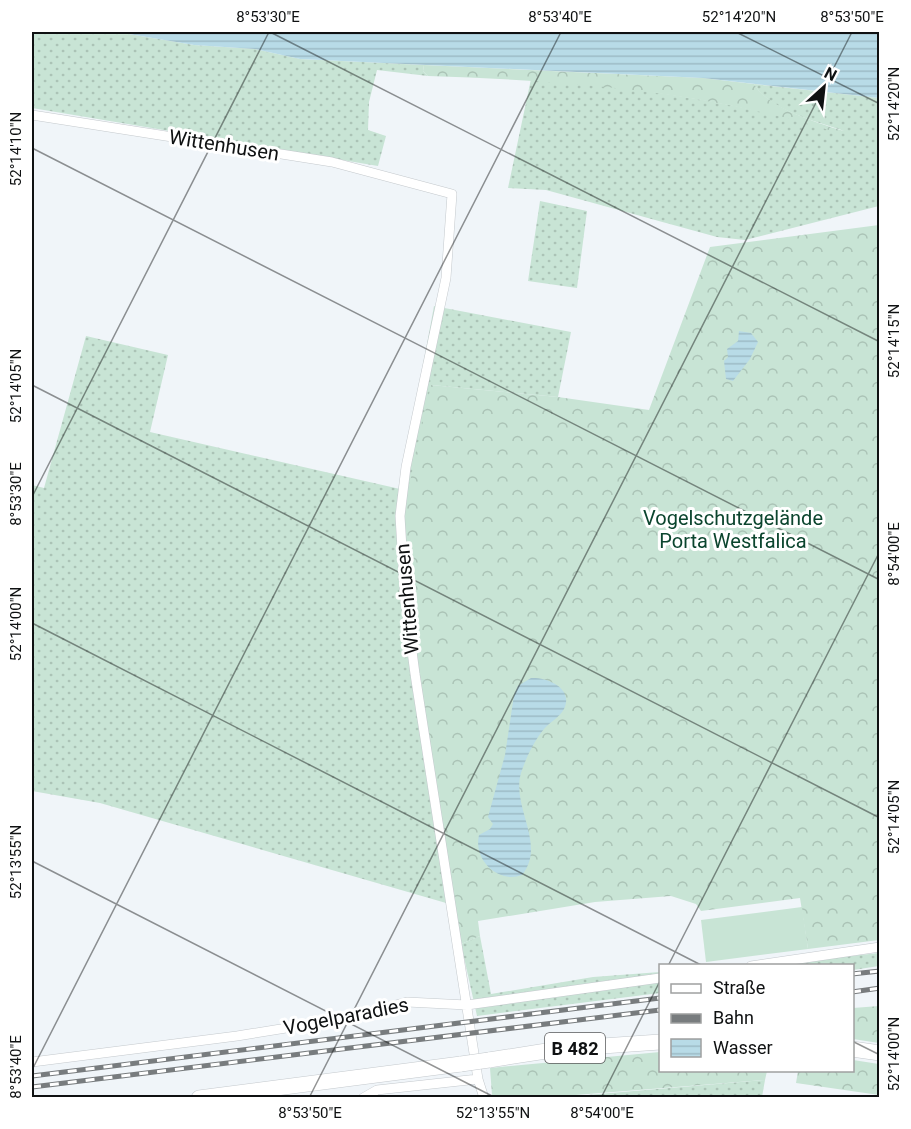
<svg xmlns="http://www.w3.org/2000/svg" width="911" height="1129" viewBox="0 0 911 1129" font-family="Roboto,sans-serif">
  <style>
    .grass { fill: url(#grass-dots) }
    .forest { fill: url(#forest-crowns) }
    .garden { fill: #c8e4d5 }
    .water { fill: url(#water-rules) }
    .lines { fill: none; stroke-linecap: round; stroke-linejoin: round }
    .minor-casing { stroke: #c4c9cd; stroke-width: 10 }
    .primary-casing { stroke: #c4c9cd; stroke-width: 16 }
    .minor { stroke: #fff; stroke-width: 9 }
    .primary { stroke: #fff; stroke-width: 15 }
    .rail-casing { stroke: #787c7e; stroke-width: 5 }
    .rail { stroke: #fff; stroke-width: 3; stroke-dasharray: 9; stroke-linecap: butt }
    .primary-bridge-casing { stroke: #c4c9cd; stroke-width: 16; stroke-linecap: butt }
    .primary-bridge { stroke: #fff; stroke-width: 15 }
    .ticks { fill: none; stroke: #0f1112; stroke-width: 1.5; stroke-opacity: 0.45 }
    .labels { text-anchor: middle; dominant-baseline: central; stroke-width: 6; stroke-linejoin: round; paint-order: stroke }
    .shield { fill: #fff; stroke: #575859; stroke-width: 1.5 }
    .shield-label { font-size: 18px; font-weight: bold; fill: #0f1112 }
    .street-label { font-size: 20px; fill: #0f1112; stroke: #fff }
    .park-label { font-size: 20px; fill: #0b452e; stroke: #fff }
    .neatline { fill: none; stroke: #0f1112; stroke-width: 2 }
    .ticks-label { font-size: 15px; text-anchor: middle; fill: #0f1112 }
  </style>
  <defs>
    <pattern id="grass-dots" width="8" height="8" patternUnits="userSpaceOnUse" patternTransform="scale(1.5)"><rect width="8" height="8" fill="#c8e4d5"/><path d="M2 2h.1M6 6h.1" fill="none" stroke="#abc3b6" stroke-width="1.8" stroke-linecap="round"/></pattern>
    <pattern id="forest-crowns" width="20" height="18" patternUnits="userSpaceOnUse" patternTransform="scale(1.5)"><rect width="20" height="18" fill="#c8e4d5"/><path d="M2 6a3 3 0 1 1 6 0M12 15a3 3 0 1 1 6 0" fill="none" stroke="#abc3b6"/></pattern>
    <pattern id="water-rules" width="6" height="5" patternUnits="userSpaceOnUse" patternTransform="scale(1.5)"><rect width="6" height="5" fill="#b8dbe7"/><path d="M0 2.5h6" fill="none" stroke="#9dbbc5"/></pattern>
  </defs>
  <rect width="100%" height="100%" fill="#f0f5f9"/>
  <path class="grass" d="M32 32H117L194 45 255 49 300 59 424 65 423 71 428 76 377 70 369 102 368 130 386 136 378 166 32 108Z
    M531 79C638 86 740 104 844 131 816 121 770 111 754 84L879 98V206L745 240 717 237 546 190 508 188Z
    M540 201 587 211 577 288 528 281Z
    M434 306 571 332 558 397 431 385 453 905 100 803 32 791V485L44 488 86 336 168 355 150 432 400 489Z
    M480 936 491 994 593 977 660 972V993L477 1016 461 944Z
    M879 953V966L853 970 852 966H754Z
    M765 1080 762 1097 551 1098Z"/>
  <path class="forest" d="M424 65 703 78 754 84C769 109 818 122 845 132L839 133C700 90 571 81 428 76L423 71Z
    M879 225V940L808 949 800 898 701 911 696 904 671 896 595 902 478 921 480 936 461 944 407 601 403 524 408 491 431 385 558 397 649 410 710 247Z
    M879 1006V1043L853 1039V1008Z
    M660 1052V1070L767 1071 765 1080 551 1097 492 1095 490 1068Z
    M853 1060 879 1064V1095L796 1083 798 1071 852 1070Z"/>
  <path class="garden" d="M802 907 808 949 706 962 701 920Z"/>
  <path class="water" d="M117 32H879V98L703 78 300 59 255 49 194 45Z
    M739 331 751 333 758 342 750 359 733 381 726 379 724 361 728 357 727 349 738 341Z
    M531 678C547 677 574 688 564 709 560 717 550 722 544 729 534 741 526 758 521 773 511 807 547 844 522 875 498 884 473 860 479 835L490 829 493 824 488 817 505 755 514 695 518 686Z"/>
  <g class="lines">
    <g class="minor-casing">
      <path id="minor" d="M32 115 332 162 452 194 446 278 406 467 400 516 405 598 415 674 478 1079 484 1098
        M751 966 880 947
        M32 1062 237 1036 342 1019 407 1002 467 1005 660 978
        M363 1098 377 1090 478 1079"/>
    </g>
    <g class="primary-casing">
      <path id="primary" d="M852 1049 880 1053
        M489 1060 559 1049 660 1042
        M199 1098 461 1064"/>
    </g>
    <use href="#minor" class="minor"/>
    <use href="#primary" class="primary"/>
    <g class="rail-casing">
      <path id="rail" d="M852 974 880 971
        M852 992 880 988
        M32 1076 660 998
        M32 1087 660 1010"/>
    </g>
    <use href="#rail" class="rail"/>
    <g class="primary-bridge-casing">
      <path id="primary-bridge" d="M461 1064 489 1060"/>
    </g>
    <use href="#primary-bridge" class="primary-bridge"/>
  </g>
  <path class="ticks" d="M270 32 880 342M736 32 880 104M32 148 880 580M32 385 880 818M32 497 269 32M32 623 703 966M32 861 496 1098M668 966 880 551M852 1041 880 1055M32 1070 561 32M309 1098 852 32M601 1098 660 981"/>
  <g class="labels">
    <rect class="shield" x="545" y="1033" width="60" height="30" rx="4.5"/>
    <g class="shield-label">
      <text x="575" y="1048">B 482</text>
    </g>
    <g class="street-label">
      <text transform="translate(224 145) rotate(9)">Wittenhusen</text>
      <text transform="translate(407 599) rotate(-95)">Wittenhusen</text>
      <text transform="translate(346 1016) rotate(-11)">Vogelparadies</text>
    </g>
    <g class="park-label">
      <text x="733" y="518">Vogelschutzgelände<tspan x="733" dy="23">Porta Westfalica</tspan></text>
    </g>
  </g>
  <rect width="911" height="1129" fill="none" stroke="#ffffff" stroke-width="66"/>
  <rect x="659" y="964" width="195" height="108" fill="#ffffff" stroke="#9fa0a0" stroke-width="1.5"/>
  <rect x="671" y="984" width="30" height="9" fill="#ffffff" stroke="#9fa0a0" stroke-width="1.5"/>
  <text x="713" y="994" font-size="18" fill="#0f1112">Straße</text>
  <rect x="671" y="1014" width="30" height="9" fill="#787c7e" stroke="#9fa0a0" stroke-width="1.5"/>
  <text x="713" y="1024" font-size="18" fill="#0f1112">Bahn</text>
  <rect x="671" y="1039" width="30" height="18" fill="url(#water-rules)" stroke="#9fa0a0" stroke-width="1.5"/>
  <text x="713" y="1054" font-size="18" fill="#0f1112">Wasser</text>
  <g transform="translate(824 87) rotate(27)" stroke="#ffffff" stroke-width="4.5" paint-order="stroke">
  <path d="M0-4.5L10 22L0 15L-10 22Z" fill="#0f1112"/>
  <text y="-9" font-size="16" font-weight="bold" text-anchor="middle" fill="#0f1112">N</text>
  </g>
  <rect x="33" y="33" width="845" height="1063" class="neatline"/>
  <g class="ticks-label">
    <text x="268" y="22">8°53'30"E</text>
    <text x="560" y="22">8°53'40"E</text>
    <text x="739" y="22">52°14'20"N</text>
    <text x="852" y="22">8°53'50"E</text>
    <text transform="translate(894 104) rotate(-90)" y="5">52°14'20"N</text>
    <text transform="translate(16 149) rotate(-90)" y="5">52°14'10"N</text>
    <text transform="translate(894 341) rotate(-90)" y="5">52°14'15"N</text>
    <text transform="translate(16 386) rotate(-90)" y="5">52°14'05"N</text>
    <text transform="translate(16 494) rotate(-90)" y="5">8°53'30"E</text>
    <text transform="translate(894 554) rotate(-90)" y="5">8°54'00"E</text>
    <text transform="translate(16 624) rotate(-90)" y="5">52°14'00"N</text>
    <text transform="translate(894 817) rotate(-90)" y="5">52°14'05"N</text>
    <text transform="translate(16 862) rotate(-90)" y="5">52°13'55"N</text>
    <text transform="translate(894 1054) rotate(-90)" y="5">52°14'00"N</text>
    <text transform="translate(16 1067) rotate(-90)" y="5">8°53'40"E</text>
    <text x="310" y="1118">8°53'50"E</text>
    <text x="493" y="1118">52°13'55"N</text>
    <text x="602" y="1118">8°54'00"E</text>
  </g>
</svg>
